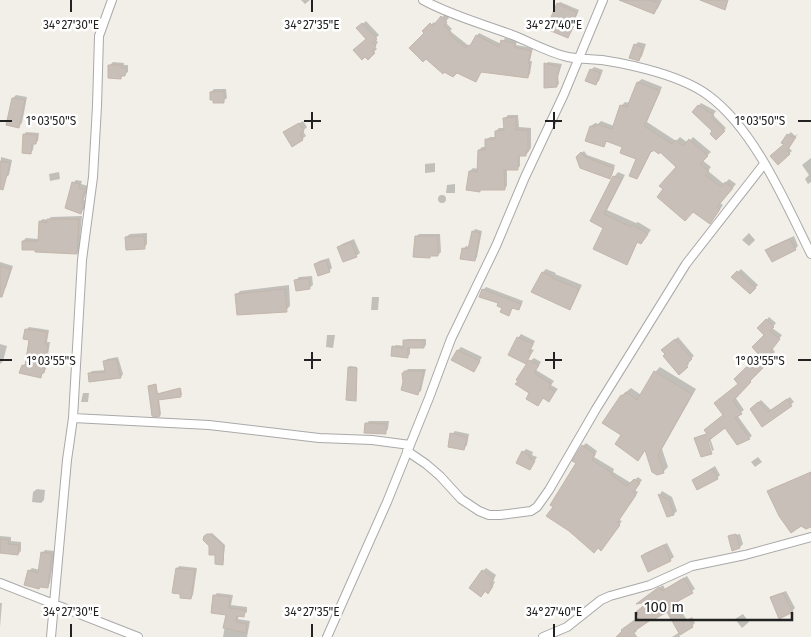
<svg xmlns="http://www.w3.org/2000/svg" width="811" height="637" viewBox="0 0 811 637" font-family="'Fira Sans',sans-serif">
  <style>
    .shadow { fill: #0003 }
    .building { fill: #c7bfb8; stroke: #c4b6ab }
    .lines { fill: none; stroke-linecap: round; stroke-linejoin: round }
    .street-casing { stroke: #a9a9a9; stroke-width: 10 }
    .street { stroke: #fff; stroke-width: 8 }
    .ticks { fill: none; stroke: #222; stroke-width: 2 }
    .ticks-label { font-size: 12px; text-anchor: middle; fill: #222; stroke: #fff; stroke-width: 5; stroke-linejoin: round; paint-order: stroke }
  </style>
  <rect width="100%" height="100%" fill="#f2efe9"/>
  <path class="shadow" d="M301 0H310L305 4Z
    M620 0H662L658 8 654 13Z
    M560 2 579 10 575 19 577 20 567 36 558 4Z
    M445 14 449 18 445 22 452 29 450 31 469 46 479 33 501 44 505 38 517 41 516 45 533 48 530 61H532L530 74 527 77 482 71 476 80 424 31 434 22 436 24Z
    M366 21 379 35 375 39 378 42 375 47 377 49 368 58V39L358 28Z
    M638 42 646 44 642 56 639 60 635 45Z
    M113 62 124 63V65H128V72L121 77 109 66Z
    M548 62 562 64 558 76 559 84 556 86 546 64Z
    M594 67 603 70 599 81 595 84 591 70Z
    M642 79 662 87 647 122 676 141 680 137 688 143 693 137 711 152 702 160 711 167 708 171 724 184 729 179 736 184 720 203 723 205 713 219 678 167 660 150H652L640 174 637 178V158L623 146 608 140 604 145 591 126 595 123 598 124 601 121 614 126 622 105 625 102 630 103 638 82Z
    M214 89H226L227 98 223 101 211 92Z
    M16 95 27 97 22 123 19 126 13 98Z
    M701 103 716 111 713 115 726 128 716 138 714 131 694 112Z
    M508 115H518L519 127 531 128V148L526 155H520V166L517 169H507V186L504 189H468L470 171 473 168 478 169 479 150 482 147H486V140L490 137H497L496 131 499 128H505V118Z
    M303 121 307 127 303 131 306 136 302 139 285 132Z
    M26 132 39 133 38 141 34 143 33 150 31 152 24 135Z
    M791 132 795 136 798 134 788 147 792 151 778 163 788 135Z
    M584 151 587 155 615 165 612 175 609 178 577 157Z
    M1 157 12 160 9 175 5 178 0 177Z
    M811 158V182L808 184 805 179 809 175 802 165Z
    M435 163V172L425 173V164Z
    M59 172 60 179 50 181 49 174Z
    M618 172 625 175 607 210 636 223 638 222 651 230 641 243 638 241 630 259 626 263 604 228 591 221 614 177Z
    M76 180 82 181 81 184 88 186 84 200H86L84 209 80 212 73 183Z
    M455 184V193H446L447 185Z
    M438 199a4 4 0 1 1 8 0a4 4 0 1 1-8 0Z
    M82 216 79 250 77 253 36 249 23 241 26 238 39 239 40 221 43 219 48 220 51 217Z
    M475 229 482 231 477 257 475 260 463 249 466 246 469 247 473 232Z
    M147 233V244L144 248 126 237 130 234Z
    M749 233 755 240 749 246 742 240Z
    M419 234H440L441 252 438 255 416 237Z
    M794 236 798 246 795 249 767 250 770 247Z
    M354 239 360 253 356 256 339 247 342 244Z
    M329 258 332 268 329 271 315 264 319 261Z
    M0 262 13 266 6 287 3 291 0 290Z
    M546 269 556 273 555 274 582 285 573 304 569 308 543 272Z
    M741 269 758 285 750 293 733 277Z
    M312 276 313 285 309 288 296 280 299 277Z
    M289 285 290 306 286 310 236 295 240 291Z
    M486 287 523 301 521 306 519 309 513 307 508 314 500 302 483 290Z
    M372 297H379L378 310H371Z
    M769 317 776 323 772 328 782 335 772 348 775 352 752 377 753 378 735 397 744 410 737 415 752 436 738 444 726 427 710 438 714 450 712 451 707 435 696 438 699 436 708 433 725 414 740 384 761 355 766 335 759 328Z
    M29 327 49 330 47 342H50L46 369 41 376 21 372 23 365 27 363 30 339 26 330Z
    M521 334 535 341 531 349 534 350 526 362 518 338Z
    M327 335H335L333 348 326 347Z
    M678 337 694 356 687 361 689 364 687 366 666 354V348Z
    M407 339H426V345L424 347H410V354L408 356 393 347 396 345 405 346V341Z
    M0 344 7 346 3 361 0 364Z
    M461 347 482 357 474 370 458 350Z
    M118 357 123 374 121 377 90 373 92 371 106 370 105 361 107 359Z
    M534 358 541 362 536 370 554 381 551 385 558 389 549 400 543 397 538 405 531 393 530 361Z
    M350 366 357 367 356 400 349 368Z
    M660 367 696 389 662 449 668 467 663 472 646 449 638 460 622 435V395L631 388 641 395 655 372Z
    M408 369H426L421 391 418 393 404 374Z
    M156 384 158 394 181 388 182 395 159 399 161 414 159 415 149 386Z
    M83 393H89L88 402H81Z
    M790 397 794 402 763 425 751 409 761 400 771 410Z
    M369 421H389L388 429 385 433 366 424Z
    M455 431 469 434 467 445 464 449 452 434Z
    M586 443 597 451 594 457 614 469 613 472 631 483 638 477 642 480 635 490 638 492 619 520 622 521 601 550 555 507 578 462 583 446Z
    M526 449 533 452 532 455 537 457 530 469 523 452Z
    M758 457 762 462 755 467 751 462Z
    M715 466 720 475 717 478 693 480Z
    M811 472V526L768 491 771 489Z
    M37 489 45 490 44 500 41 503 32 502 33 492Z
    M662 491 672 497 677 511 674 514 667 516 660 494Z
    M212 533 225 545 223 563 210 545 206 535Z
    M731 534V536L740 534 743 544 740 547 729 536Z
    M0 536 11 537V541L21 542V551L18 554 0 552Z
    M667 543 674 557 670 560 642 556 645 553Z
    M45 550 55 551 50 583 48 586 29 571 32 568 40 570 42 553Z
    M179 566 197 568 193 595 191 598 177 569Z
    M486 568 496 575 493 581 495 582 491 589 484 593 483 571Z
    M687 576 695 589 675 601 687 620 692 617 695 623 692 626 679 634 680 637H672L680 632 667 610 635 629 637 631 630 637H621L641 617 652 600 640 601 663 585 665 589Z
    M786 591 795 608 792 611 772 597 775 595Z
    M217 593 233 595 231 605 247 607V612L243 615H239L238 619 250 621 247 637H223L227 614 214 596Z
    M0 603H2L0 627Z
    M743 614 749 622 742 628 735 619Z"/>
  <path class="building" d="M619 0H650L659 3 654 14Z
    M700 0H728L725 10Z
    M557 3 577 13 573 22 575 23 568 38 546 29Z
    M441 16 447 22 444 26 451 32 449 34 466 48 468 45 470 46 476 35 499 47 501 40 515 44 514 47 531 51 528 63H530L528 78 481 72 476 82 457 73 453 77 444 72 443 74 426 59 423 62 409 48 424 33 422 31 430 23 433 26Z
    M362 23 377 39 373 42 376 46 372 51 375 53 368 60 365 57 362 60 353 50 366 39 356 28Z
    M634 44 643 48 639 61 629 58Z
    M544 63 560 67 557 79V87L544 88Z
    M108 65H121V68H126L125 76H121V79L108 78Z
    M590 69 600 73 596 85 585 81Z
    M637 82 660 91 644 126 672 144 675 140 683 146 689 139 708 156 700 164 709 171 705 175 721 187 725 182 733 188 717 207 720 209 710 224 693 212 685 221 657 197 663 189 659 186 676 167 660 152 659 154 653 150 652 152 651 151 637 179 629 176 636 159 620 153 622 147 606 141 604 147 585 141 590 126 595 127 596 124 612 129 620 105 627 107Z
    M224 91V103H213V100H210V92Z
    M12 98 25 100 19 128 6 125Z
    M698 105 714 115 711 118 725 131 716 140 710 134 712 131 692 112Z
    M516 117V130H528V152L526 151V156H518V170H504L505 190H480V192L466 190 469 171 477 172 478 150H485V139H495V131L504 130 503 118Z
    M299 123 304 131 300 134 303 140 292 147 283 132Z
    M23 134 37 135 36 144H32L31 154 22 153Z
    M787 134 792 137 794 136 796 137 787 151 790 154 778 165 770 156 784 144 781 143Z
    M581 152 585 157 614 168 610 179 580 168 576 157Z
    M0 161 10 163 3 190 0 189Z
    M613 176 622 179 604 214 631 227 633 225 648 234 641 244 637 242 627 265 593 249 603 228 590 221Z
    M72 182 80 184 79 188 85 190 81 203 84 204 81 214 65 208Z
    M47 219H79L77 254 35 252V250H22V241H38L39 221 47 223Z
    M472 231 480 233 475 261 460 259 462 248 468 249Z
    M144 236 145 249 126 250 125 237Z
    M415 236H438V256H430V258L413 257Z
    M790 239 796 250 772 262 765 250Z
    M351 242 357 257 343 262 337 247Z
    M326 260 330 272 318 276 314 264Z
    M0 266 11 269 2 297H0Z
    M737 271 756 288 750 294 731 277Z
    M542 272 553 277 552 278 579 289 570 310 531 292Z
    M309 278 310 289 296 291 294 280Z
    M285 289 287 312 237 315 235 294Z
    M482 289 521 304 519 310 512 308 509 316 500 312 502 308 497 306 498 303 479 297Z
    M766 319 774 327 770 331 780 339 770 352 774 355 765 364 766 365 750 381 751 382 733 401 742 414 735 418 750 439 737 445 725 428 708 441 712 454 701 457 694 438 707 434 704 430 723 415 714 403 738 384 734 379 759 355 752 347 764 335 757 328Z
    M25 329 47 332 45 344 48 345 44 373H42L41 378 19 373 22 365 25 366 29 340 23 339Z
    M517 337 533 344 529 352 531 353 526 364 508 355Z
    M675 339 692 359 686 365 688 367 679 375 663 356 665 354 661 350Z
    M403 340H424V348H408V358L391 356 392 346 403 348Z
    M457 350 480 361 474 372 451 360Z
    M116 359 121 378 89 382 88 373 105 372 103 361Z
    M529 360 539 365 534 373 551 384 549 388 555 392 549 402 543 398 538 406 526 399 529 393 515 384 518 381 516 380Z
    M348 367 357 368 356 401 346 400Z
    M404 371H424L418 395 401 390 403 382 402 373H404Z
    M654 371 692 394 658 455 664 473 657 475 652 472 645 450 638 461 615 444 621 435 602 423 621 395 623 396 626 392 637 400Z
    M156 384 157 394 180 388 181 397 158 400 160 416 156 417 152 416 148 386Z
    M787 399 792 406 762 427 750 409 758 402 768 412Z
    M365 423 386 424V434L364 433Z
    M450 433 467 437 464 450 448 447Z
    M582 445 595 454 592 460 612 473 611 475 627 486 634 479 640 483 633 493 636 495 617 523 620 525 601 551 598 548 594 553 569 531 546 516 553 507 550 505 576 463 572 461Z
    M522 451 530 456 529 458 535 461 530 470 516 463Z
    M712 469 718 479 697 490 692 480Z
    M811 472V527L806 529 801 526 791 533 779 516 767 491Z
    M658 494 669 500 674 515 667 517Z
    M207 534H210L224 546 223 565 215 564V555H209V546L203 540 204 536Z
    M736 534 740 548 732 551 728 536Z
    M0 539 9 540 8 544 19 545 18 555 0 553Z
    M664 545 671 561 648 572 641 556Z
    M41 552 52 554 48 588 40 587 39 589 24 585 28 570 38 573Z
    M176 568 195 570 191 599 180 598V594L172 593Z
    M482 570 494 579 490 584 493 586 488 594 485 591 481 597 469 588Z
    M684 578 693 593 673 604 684 622 689 619 693 627 680 635 667 612 653 620 652 619 633 632 637 637H616L622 631 621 630 639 617 636 612 648 602 636 604 659 587 662 591Z
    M783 593 793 612 779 619 770 597Z
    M213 595 230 597 229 608 245 610 244 617 237 616 236 622 247 624 246 633 223 628 226 615 211 613Z"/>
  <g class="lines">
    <g class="street-casing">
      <path id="street" d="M423 0C452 16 484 24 515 36 532 43 550 53 568 57 579 59 591 59 602 60 634 65 683 76 709 96 755 130 786 204 811 254
        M73 418 209 425 319 438 372 440 410 445
        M407 451 426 464 440 476 461 499 479 511 489 515H500L531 511 537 507 549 490 596 409 686 264 764 164
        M0 583 138 637
        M51 637 67 460 73 418 82 260 93 177 97 106 99 36 112 0
        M327 637 387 502 429 398 451 339 496 246 525 177 564 94 603 0
        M543 637 567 627 601 600 610 596 650 585 692 566 745 555 811 537"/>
    </g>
    <use href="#street" class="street"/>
  </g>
  <path class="ticks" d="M71 0V12M312 0V12M554 0V12M312 112V129M554 112V129M0 121H12M304 121H321M545 121H562M798 121H811M312 352V369M554 352V369M0 360H12M304 360H321M545 360H562M798 360H811M71 624V637M312 624V637M554 624V637"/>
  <g class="ticks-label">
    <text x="71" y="29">34°27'30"E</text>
    <text x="312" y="29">34°27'35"E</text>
    <text x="554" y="29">34°27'40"E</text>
    <text x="51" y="125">1°03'50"S</text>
    <text x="760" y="125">1°03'50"S</text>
    <text x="51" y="365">1°03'55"S</text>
    <text x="760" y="365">1°03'55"S</text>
    <text x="71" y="616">34°27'30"E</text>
    <text x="312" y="616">34°27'35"E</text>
    <text x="554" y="616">34°27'40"E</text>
  </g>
  <path d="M636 612v8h156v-8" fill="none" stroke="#222222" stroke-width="2.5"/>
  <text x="644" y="612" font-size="15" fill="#222222" stroke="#ffffff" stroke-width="4" paint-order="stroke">100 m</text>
</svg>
